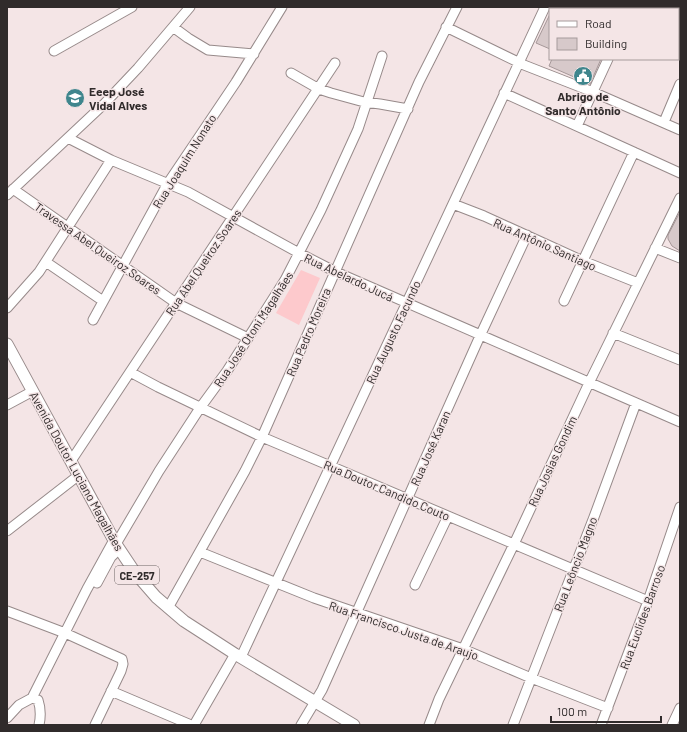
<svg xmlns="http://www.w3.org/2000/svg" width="687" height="732" viewBox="0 0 687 732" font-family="Barlow,sans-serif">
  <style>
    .green { fill: #fdc9cc }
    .building { fill: #d7c9ca; stroke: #a69899 }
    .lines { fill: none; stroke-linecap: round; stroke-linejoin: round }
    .minor-casing { stroke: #978a8a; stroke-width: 11 }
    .major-casing { stroke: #978a8a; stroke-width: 13 }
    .minor { stroke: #fff; stroke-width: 9 }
    .major { stroke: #fff; stroke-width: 11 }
    .labels { text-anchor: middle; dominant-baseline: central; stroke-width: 3; stroke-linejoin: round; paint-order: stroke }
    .shield { fill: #f4e5e6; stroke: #6b6363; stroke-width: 1 }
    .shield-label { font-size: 11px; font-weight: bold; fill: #302b2b }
    .poi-label { font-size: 12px; font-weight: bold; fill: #302b2b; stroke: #f4e5e6; text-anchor: start }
    .street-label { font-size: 12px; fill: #302b2b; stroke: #f4e5e6 }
  </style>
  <rect width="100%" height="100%" fill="#f4e5e6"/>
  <path class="green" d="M301 270 320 278 299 325 276 313Z"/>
  <path class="building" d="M550 14V49L536 43Z
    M552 59H601L590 84 549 66Z
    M680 212V251L672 246 668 239V235Z"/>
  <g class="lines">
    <g class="minor-casing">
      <path id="minor" d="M632 9 633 7
        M173 27 188 38 208 50 254 54
        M446 27 524 65 593 92 680 130
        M54 51 132 7
        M291 73 319 89 331 93 364 102 380 104 408 109
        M504 93 680 173
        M664 122 680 84
        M577 126 608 59
        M68 138 111 160 188 192 299 253 334 271 680 422
        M13 189 176 303 248 338
        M7 195 104 104 138 68 190 7
        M453 204 484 216 583 261 638 283
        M655 248 680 258
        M46 262 103 301
        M564 301 634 152
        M7 308 39 272 111 160
        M93 320 168 183 236 82 282 7
        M613 333 680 360
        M130 372 158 387 262 437 648 601
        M7 405 33 391
        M71 461 335 63
        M7 531 79 475
        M116 544 159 471 200 408 227 371 285 280 321 210 358 129 382 56
        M200 552 314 598 463 649 531 678 608 708
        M97 583 111 557 119 549
        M415 585 448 516
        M168 608 245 471 262 437 419 82 457 7
        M7 611 65 633 122 659 123 664 121 671 95 725
        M241 657 545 7
        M111 691 191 725
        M32 698 87 589 114 540
        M7 718 19 705 32 698 38 700C41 709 41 716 39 725
        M194 725 235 654
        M301 725 322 690 480 336 527 235
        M429 725 439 699 514 544 589 383 680 198
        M513 725 594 517 636 403
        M601 725 648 601 680 507
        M672 725 680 708"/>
    </g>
    <g class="major-casing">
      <path id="major" d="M7 344 116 544 136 574 156 597 184 621 235 654 354 725"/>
    </g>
    <use href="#minor" class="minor"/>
    <use href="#major" class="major"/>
  </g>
  <defs>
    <g id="civic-disc" transform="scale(1)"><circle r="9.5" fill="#3f868d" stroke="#f4e5e6"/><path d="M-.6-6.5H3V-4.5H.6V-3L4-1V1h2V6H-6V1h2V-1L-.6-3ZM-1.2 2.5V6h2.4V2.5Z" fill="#fff"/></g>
    <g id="university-disc" transform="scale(1)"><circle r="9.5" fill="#3f868d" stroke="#f4e5e6"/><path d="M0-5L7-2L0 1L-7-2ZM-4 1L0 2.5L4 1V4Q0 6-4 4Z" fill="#fff"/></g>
  </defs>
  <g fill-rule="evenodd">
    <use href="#civic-disc" x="583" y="76"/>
    <use href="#university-disc" x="75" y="98"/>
  </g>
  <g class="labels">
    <rect class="shield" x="115" y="566" width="44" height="18" rx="3"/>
    <g class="shield-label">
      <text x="137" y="575">CE-257</text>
    </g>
    <g class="poi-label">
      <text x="89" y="91">Eeep José<tspan x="89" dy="14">Vidal Alves</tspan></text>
      <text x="583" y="96" text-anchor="middle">Abrigo de<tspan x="583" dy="14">Santo Antônio</tspan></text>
    </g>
    <g class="street-label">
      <text transform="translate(184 161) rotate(-58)">Rua Joaquim Nonato</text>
      <text transform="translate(545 244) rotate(24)">Rua Antônio Santiago</text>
      <text transform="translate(98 248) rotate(35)">Travessa Abel Queiroz Soares</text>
      <text transform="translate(203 262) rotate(-56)">Rua Abel Queiroz Soares</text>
      <text transform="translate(349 277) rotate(25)">Rua Abelardo Jucá</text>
      <text transform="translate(253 329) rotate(-57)">Rua José Otoni Magalhães</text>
      <text transform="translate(308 332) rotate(-67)">Rua Pedro Moreira</text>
      <text transform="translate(393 332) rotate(-65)">Rua Augusto Facundo</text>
      <text transform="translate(430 448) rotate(-66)">Rua José Karan</text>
      <text transform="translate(552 461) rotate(-65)">Rua Josias Gondim</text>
      <text transform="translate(77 471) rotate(61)">Avenida Doutor Luciano Magalhães</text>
      <text transform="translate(387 490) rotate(23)">Rua Doutor Candido Couto</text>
      <text transform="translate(575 564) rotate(-69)">Rua Leôncio Magno</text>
      <text transform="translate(642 617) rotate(-70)">Rua Euclides Barroso</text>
      <text transform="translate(404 630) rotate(19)">Rua Francisco Justa de Araujo</text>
    </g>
  </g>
  <rect width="687" height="732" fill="none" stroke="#302b2b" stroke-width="16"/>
  <rect x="549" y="8" width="130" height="52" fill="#f4e5e6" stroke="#a69b9b"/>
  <rect x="557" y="21" width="20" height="6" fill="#ffffff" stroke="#a69b9b"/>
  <text x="585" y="28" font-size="12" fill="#302b2b">Road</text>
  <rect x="557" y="38" width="20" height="12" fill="#d7c9ca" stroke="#a69b9b"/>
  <text x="585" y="48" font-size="12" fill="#302b2b">Building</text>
  <path d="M551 716v6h110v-6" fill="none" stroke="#302b2b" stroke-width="2"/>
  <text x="557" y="716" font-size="12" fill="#302b2b" stroke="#f4e5e6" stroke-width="3" paint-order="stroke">100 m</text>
</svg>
